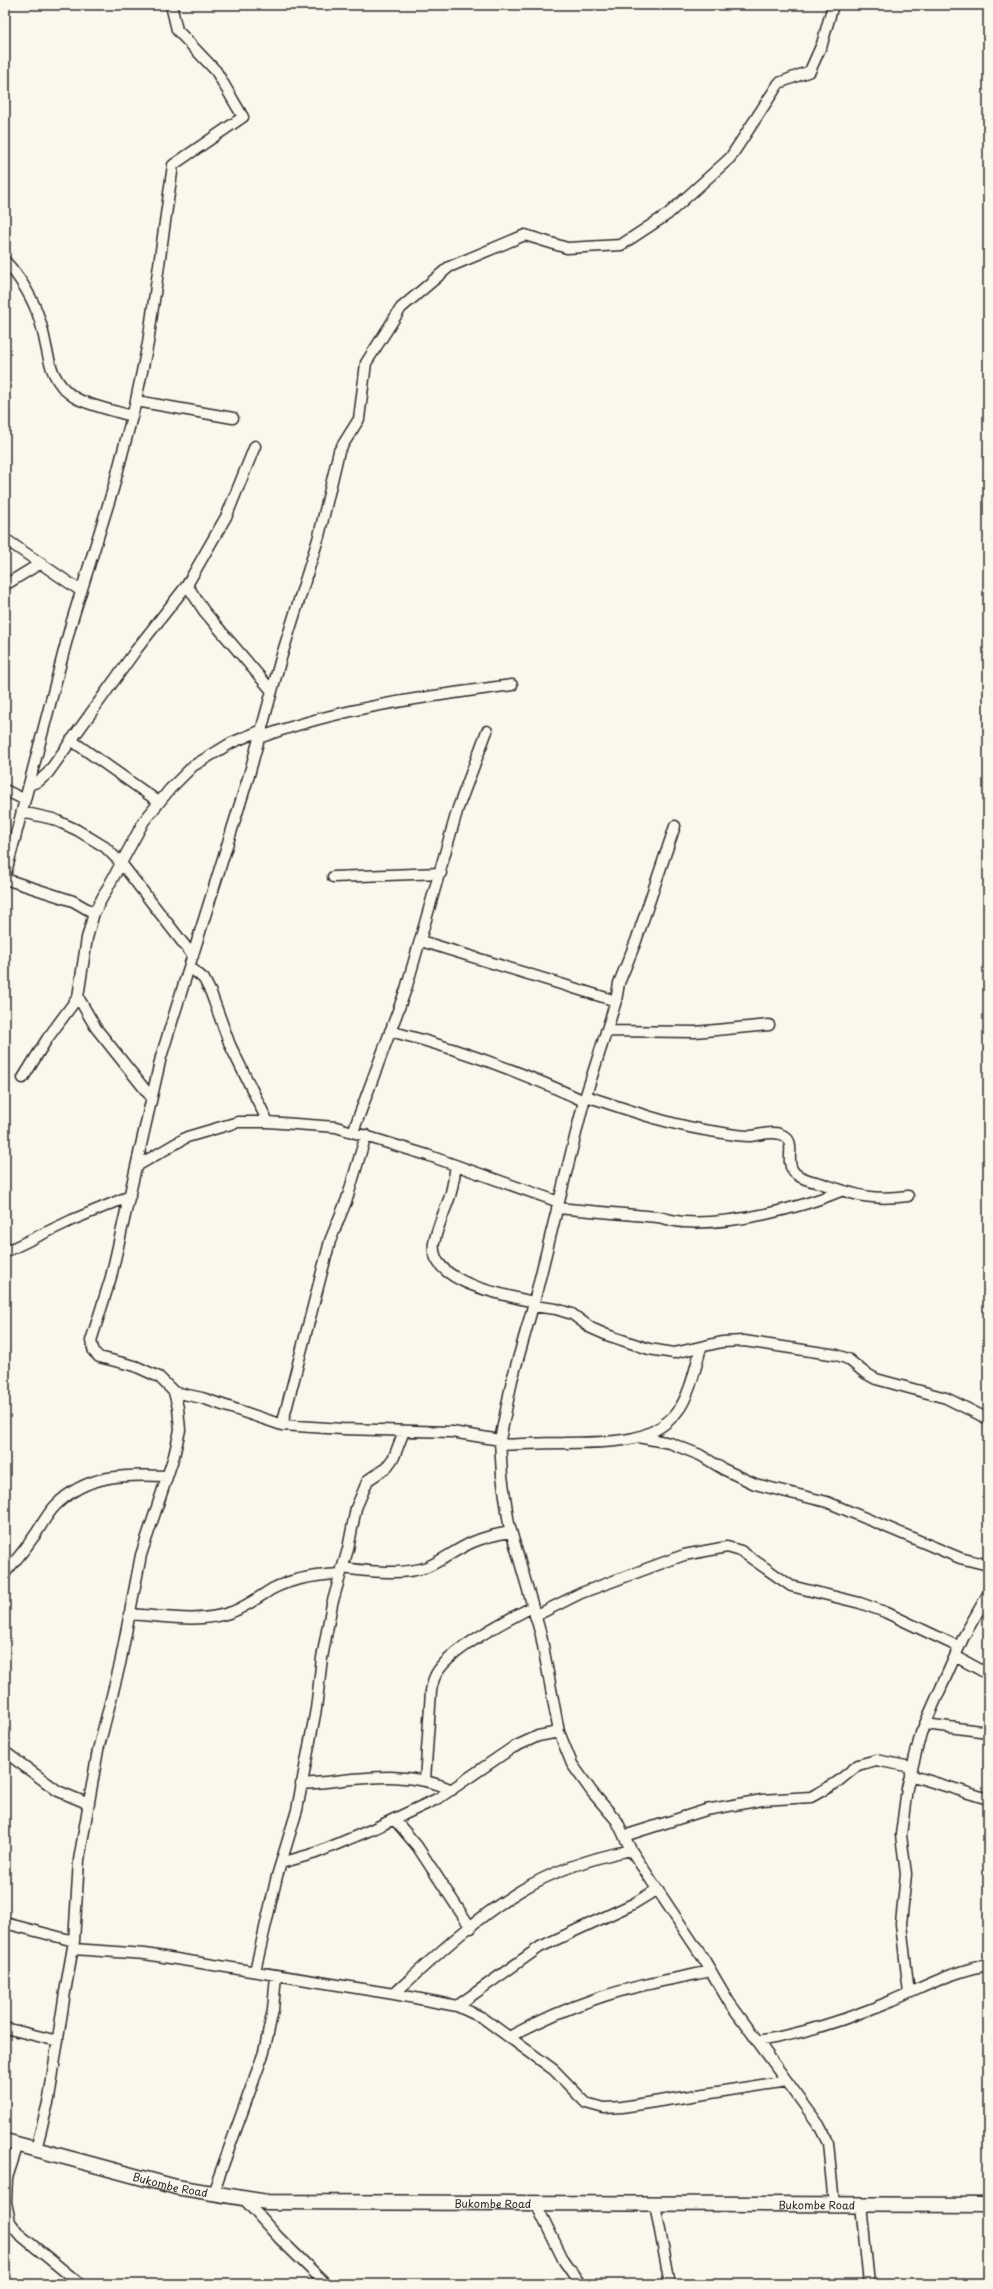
<svg xmlns="http://www.w3.org/2000/svg" width="993" height="2289" viewBox="0 0 993 2289" font-family="'Playpen Sans',sans-serif">
  <style>
    .lines { fill: none; stroke-linecap: round; stroke-linejoin: round }
    .minor-casing { stroke: #2b2b2b; stroke-width: 13 }
    .secondary-casing { stroke: #2b2b2b; stroke-width: 17 }
    .minor { stroke: #fbf7ec; stroke-width: 10 }
    .secondary { stroke: #fbf7ec; stroke-width: 14 }
    .labels { text-anchor: middle; dominant-baseline: central; stroke-width: 3.5; stroke-linejoin: round; paint-order: stroke }
    .street-label { font-size: 11px; fill: #2b2b2b; stroke: #fbf7ec }
  </style>
  <rect width="100%" height="100%" fill="#fbf7ec"/>
  <filter id="ink" filterUnits="userSpaceOnUse"><feTurbulence type="fractalNoise" baseFrequency=".025" numOctaves="2"/><feDisplacementMap in="SourceGraphic" scale="8" xChannelSelector="R" yChannelSelector="G"/><feConvolveMatrix kernelMatrix="1 2 1 2 8 2 1 2 1" color-interpolation-filters="sRGB"/></filter>
  <g filter="url(#ink)">
    <g class="lines">
      <g class="minor-casing">
        <path id="minor" d="M5 261C20 277 34 300 40 321 49 349 46 379 74 397 84 404 118 412 132 416
          M136 401 233 418
          M5 539 81 591
          M5 585 41 563
          M187 585 204 611 272 691
          M259 738C342 707 425 697 512 685
          M71 740 159 802
          M29 785 39 781 48 773 136 650 187 585 227 515 255 446
          M5 790 25 800
          M22 812 53 819 77 830 105 847 121 863 193 956
          M675 826 636 941 619 983 616 1001 584 1101 533 1306 512 1380 500 1440 502 1476 509 1524 541 1635 559 1732 572 1764 592 1792 617 1821 631 1850 705 1961 729 2002 819 2125 828 2143 834 2205
          M5 876 71 624 113 489 135 405 148 343 173 165 243 117 216 71 177 30 171 5
          M333 877 441 873
          M5 879 73 901 94 913
          M421 941 616 1001
          M190 967 204 979 211 993 230 1045 268 1122
          M390 1031C456 1048 522 1072 584 1101
          M606 1031 695 1032 769 1025
          M23 1078 47 1039 78 997
          M586 1096C629 1110 672 1126 717 1132 728 1134 739 1136 750 1136 760 1135 770 1131 780 1134 799 1141 784 1158 793 1171 798 1178 811 1181 820 1183 856 1195 869 1201 908 1196
          M151 1097 96 1028 78 997 87 938 94 913 144 821 170 789 193 766 231 743 262 730
          M353 1132 406 989 458 808 487 731
          M137 1166 187 1137 238 1122H268L336 1127 427 1155 559 1202
          M456 1166C454 1176 453 1186 450 1196 445 1211 437 1227 434 1243 428 1283 506 1295 534 1302
          M557 1208C591 1211 624 1214 657 1217 666 1218 675 1222 684 1222 731 1225 798 1209 841 1191
          M5 1252 72 1220 130 1196
          M533 1306 556 1309 572 1314 591 1328 607 1335 649 1349 674 1353 722 1342 744 1341 837 1355 848 1359 865 1373 876 1379 946 1398 988 1419
          M174 1392 202 1398 282 1425 342 1429 452 1432 500 1440
          M282 1425 330 1241 347 1199 366 1135
          M638 1437 670 1443 700 1455 723 1469 755 1484 827 1502 960 1558 988 1565
          M500 1445C522 1444 543 1443 564 1443 602 1442 649 1446 676 1413 689 1399 696 1366 701 1347
          M342 1568C368 1571 402 1576 427 1567 443 1560 457 1549 473 1542 485 1537 498 1534 511 1532
          M5 1573C14 1562 24 1551 32 1539 40 1529 46 1515 55 1506 86 1474 125 1474 167 1476
          M129 1614C163 1616 198 1624 232 1612 247 1606 259 1597 272 1589 293 1578 317 1575 340 1574
          M535 1616 581 1593 684 1555 727 1547 741 1551 791 1586 860 1603 885 1612 959 1647
          M955 1656 988 1674
          M925 1724 988 1732
          M5 1752 58 1791 89 1804
          M910 1775 988 1799
          M425 1780 431 1691C432 1684 433 1678 438 1671 453 1648 507 1620 532 1607
          M301 1784C353 1781 403 1767 452 1790
          M394 1819 417 1846 471 1928
          M624 1836 706 1810 762 1800 811 1797 836 1783 858 1765 876 1760 911 1767
          M281 1863 316 1853 373 1829 439 1798 512 1748 538 1736 559 1732
          M5 1923 74 1941
          M73 1949 145 1954 394 1994 457 2006 483 2018 554 2070 586 2103 604 2108 622 2107 787 2081
          M255 1971 277 1876 297 1810 316 1709 322 1658 332 1604 348 1549 356 1508 368 1480 386 1468 394 1457 404 1431
          M909 1993 901 1924 906 1874 901 1835 907 1788 921 1733 964 1636 988 1594
          M394 1994C433 1958 474 1919 520 1891 554 1870 592 1858 631 1850
          M457 2006 540 1947 633 1904 656 1890
          M5 2028 58 2041
          M509 2037C537 2022 565 2009 595 1999 633 1986 672 1979 711 1971
          M757 2041C804 2034 848 2019 891 2001 924 1987 953 1971 988 1965
          M18 2144 7 2178 6 2202 10 2222 19 2234 80 2284
          M36 2149 49 2099 65 1992 74 1941 79 1860 98 1750 120 1664 141 1555 174 1456 180 1430 178 1408 174 1392 159 1377 135 1366 99 1357 94 1352 91 1341 111 1277 161 1057 249 775 281 658 319 536 339 451 359 419 366 363 401 308 449 267 525 235 567 248 621 245 668 214 730 158 779 83 810 71 822 44 833 5
          M213 2193 264 2052 273 2010 276 1975
          M243 2198 279 2238 326 2284
          M536 2204 564 2261 580 2284
          M655 2204 670 2284
          M861 2205 869 2284"/>
      </g>
      <g class="secondary-casing">
        <g id="secondary">
          <path id="s1" d="M5 2141 176 2187 267 2202 988 2205"/>
        </g>
      </g>
      <use href="#minor" class="minor"/>
      <use href="#secondary" class="secondary"/>
    </g>
  </g>
  <g class="labels">
    <g class="street-label">
      <text stroke="none"><textPath href="#s1" startOffset="171">Bukombe Road</textPath></text>
      <text stroke="none"><textPath href="#s1" startOffset="495">Bukombe Road</textPath></text>
      <text stroke="none"><textPath href="#s1" startOffset="819">Bukombe Road</textPath></text>
    </g>
  </g>
  <rect width="993" height="2289" fill="none" stroke="#fbf7ec" stroke-width="20"/>
  <rect x="10" y="10" width="973" height="2269" fill="none" stroke="#2b2b2b" stroke-width="1.5" filter="url(#ink)"/>
</svg>
